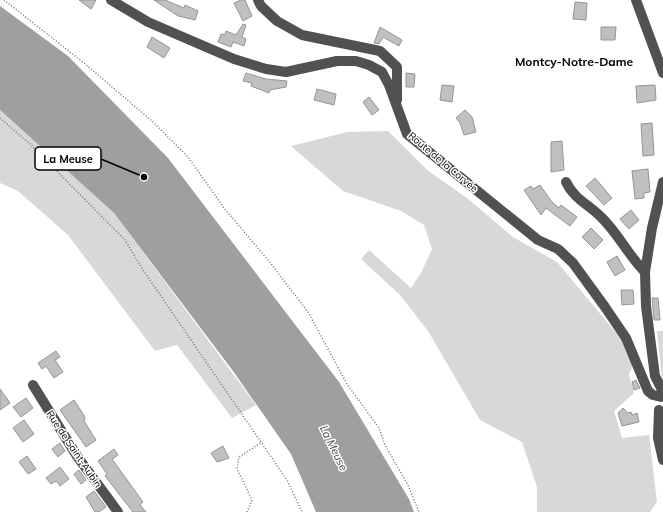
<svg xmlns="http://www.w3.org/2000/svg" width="663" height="512" viewBox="0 0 663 512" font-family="Mulish,sans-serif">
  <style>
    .green { fill: #d8d8d8 }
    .water { fill: #9f9f9f }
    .building { fill: #c0c0c0; stroke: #959595 }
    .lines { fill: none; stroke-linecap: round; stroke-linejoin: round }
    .path { stroke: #737373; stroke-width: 1.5; stroke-dasharray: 1 2; stroke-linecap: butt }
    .minor { stroke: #515151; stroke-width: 10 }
    .labels { text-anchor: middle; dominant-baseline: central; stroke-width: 3; stroke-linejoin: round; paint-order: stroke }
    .street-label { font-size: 10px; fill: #000; stroke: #fff }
    .water-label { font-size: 11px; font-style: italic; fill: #404040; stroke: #fff }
    .quarter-label { font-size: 12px; font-weight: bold; fill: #000; stroke: #fff }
    .leader { fill: none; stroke: #000; stroke-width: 1.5 }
    .callout-dot { fill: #000; stroke: #fff; stroke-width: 1.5 }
    .callout { fill: #fff; stroke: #000; stroke-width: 1.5 }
    .callout-label { font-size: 11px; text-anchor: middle; font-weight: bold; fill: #000 }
  </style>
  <rect width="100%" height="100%" fill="#fff"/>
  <path class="green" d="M0 110 114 213 256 405 232 418 177 345 155 351 68 235 18 191 0 183Z
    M388 131 427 170 467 198 513 237 557 262 623 341 633 366 629 374 634 393 614 411 622 438 649 435 657 502 650 512H537V487L522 442 480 420 428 331 400 295 361 259 369 250 411 288 422 271 432 249 424 225 401 211 343 191 291 146 347 132Z
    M657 331H663V381L662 379Z"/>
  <path class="water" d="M0 6 68 56 168 158 339 382 409 499 414 512H316L291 454 233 371 114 213 0 110Z"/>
  <path class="building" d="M79 0H96L91 9Z
    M154 0H165L184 8 185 5 198 11 195 20 178 16Z
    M241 0H245L252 16 243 21 234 3Z
    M575 2 587 3 586 20 573 19Z
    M243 24 246 25 242 37 246 39 244 46 233 42 231 47 218 42 221 34 225 35 226 31 236 35Z
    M380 27 402 40 399 46 383 37 379 44 374 43Z
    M601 27H616L615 40H601Z
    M152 37 170 48 164 58 147 47Z
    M246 73 266 79 287 81 286 87 270 90 269 93 251 86 252 83 243 81Z
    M406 73 415 74 414 87H406Z
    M442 85 454 86 452 102 440 100Z
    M655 85 656 100 637 103 636 86Z
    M317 89 336 94 334 105 314 100Z
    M369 97 379 110 372 115 363 102Z
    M465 110 472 117 476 132 464 135 460 123 456 118Z
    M652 123 654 155 643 156 641 124Z
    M562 141 564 170 551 172V142Z
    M648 169 650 192 644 193V198L635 199 632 171Z
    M595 178 612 198 604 205 586 186Z
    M540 185 552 202 559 208 561 205 577 217 570 226 546 208 541 215 524 190 531 186 533 189Z
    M631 210 639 220 629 229 620 219Z
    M591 228 603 240 594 249 582 237Z
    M617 256 625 270 615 276 607 262Z
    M621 290H633L634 304 622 305Z
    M652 298H658L660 320H654Z
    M56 351 60 357 55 360 63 372 54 378 46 366 42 369 38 363Z
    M636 380 640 388 634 390 632 382Z
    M0 389 10 403 0 410Z
    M26 398 33 408 21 417 13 407Z
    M74 400 85 417 84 421 96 440 86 447 60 410Z
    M623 408 628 413 631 412 632 415 637 413 639 422 622 426 618 413Z
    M24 420 34 434 23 442 13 428Z
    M60 443 65 451 58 457 52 449Z
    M223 446 229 458 217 462 211 453Z
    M114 449 118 455 112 459 143 502 140 505 146 512H133L105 476 107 474 98 461Z
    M27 456 36 469 28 474 19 462Z
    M60 467 69 479 60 486 56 481 51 484 46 478Z
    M79 470 86 480 81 484 74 474Z
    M94 491 106 507 99 512H95L86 497Z"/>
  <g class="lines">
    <path class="path" d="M4 0 84 63 152 121 188 157 224 208 268 260 308 312 347 384 379 428 385 445 408 485 419 512
      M0 118 30 144 125 240 143 270 287 480 302 512
      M247 512 252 500 237 469 239 457 262 442"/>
    <path class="minor" d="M111 0 148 22 234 59 266 69 286 72 337 61H356L369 65 382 72 389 85 407 134 538 240 558 249 573 263 605 307 626 338 648 391 653 395 661 397
      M258 0 261 6 277 21 302 35 380 51 397 67V100
      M636 0 663 73
      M566 182C574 199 588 204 601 217 618 233 628 255 645 272
      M663 182 652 228 645 272 646 306 655 376 663 392
      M33 385 77 456 118 512
      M659 410 658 438 663 460"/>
  </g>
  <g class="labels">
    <g class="street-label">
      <text transform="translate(443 162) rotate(40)">Route de la Corvée</text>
      <text transform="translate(74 449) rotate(56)">Rue de Saint-Aubin</text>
    </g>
    <g class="water-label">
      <text transform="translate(334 448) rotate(64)">La Meuse</text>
    </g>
    <g class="quarter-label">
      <text x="574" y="61">Montcy-Notre-Dame</text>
    </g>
  </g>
  <path class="leader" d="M144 177L101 159"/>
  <circle class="callout-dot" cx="144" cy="177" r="4"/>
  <rect class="callout" x="35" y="147" width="66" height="23" rx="4"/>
  <g class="callout-label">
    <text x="68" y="163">La Meuse</text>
  </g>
</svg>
